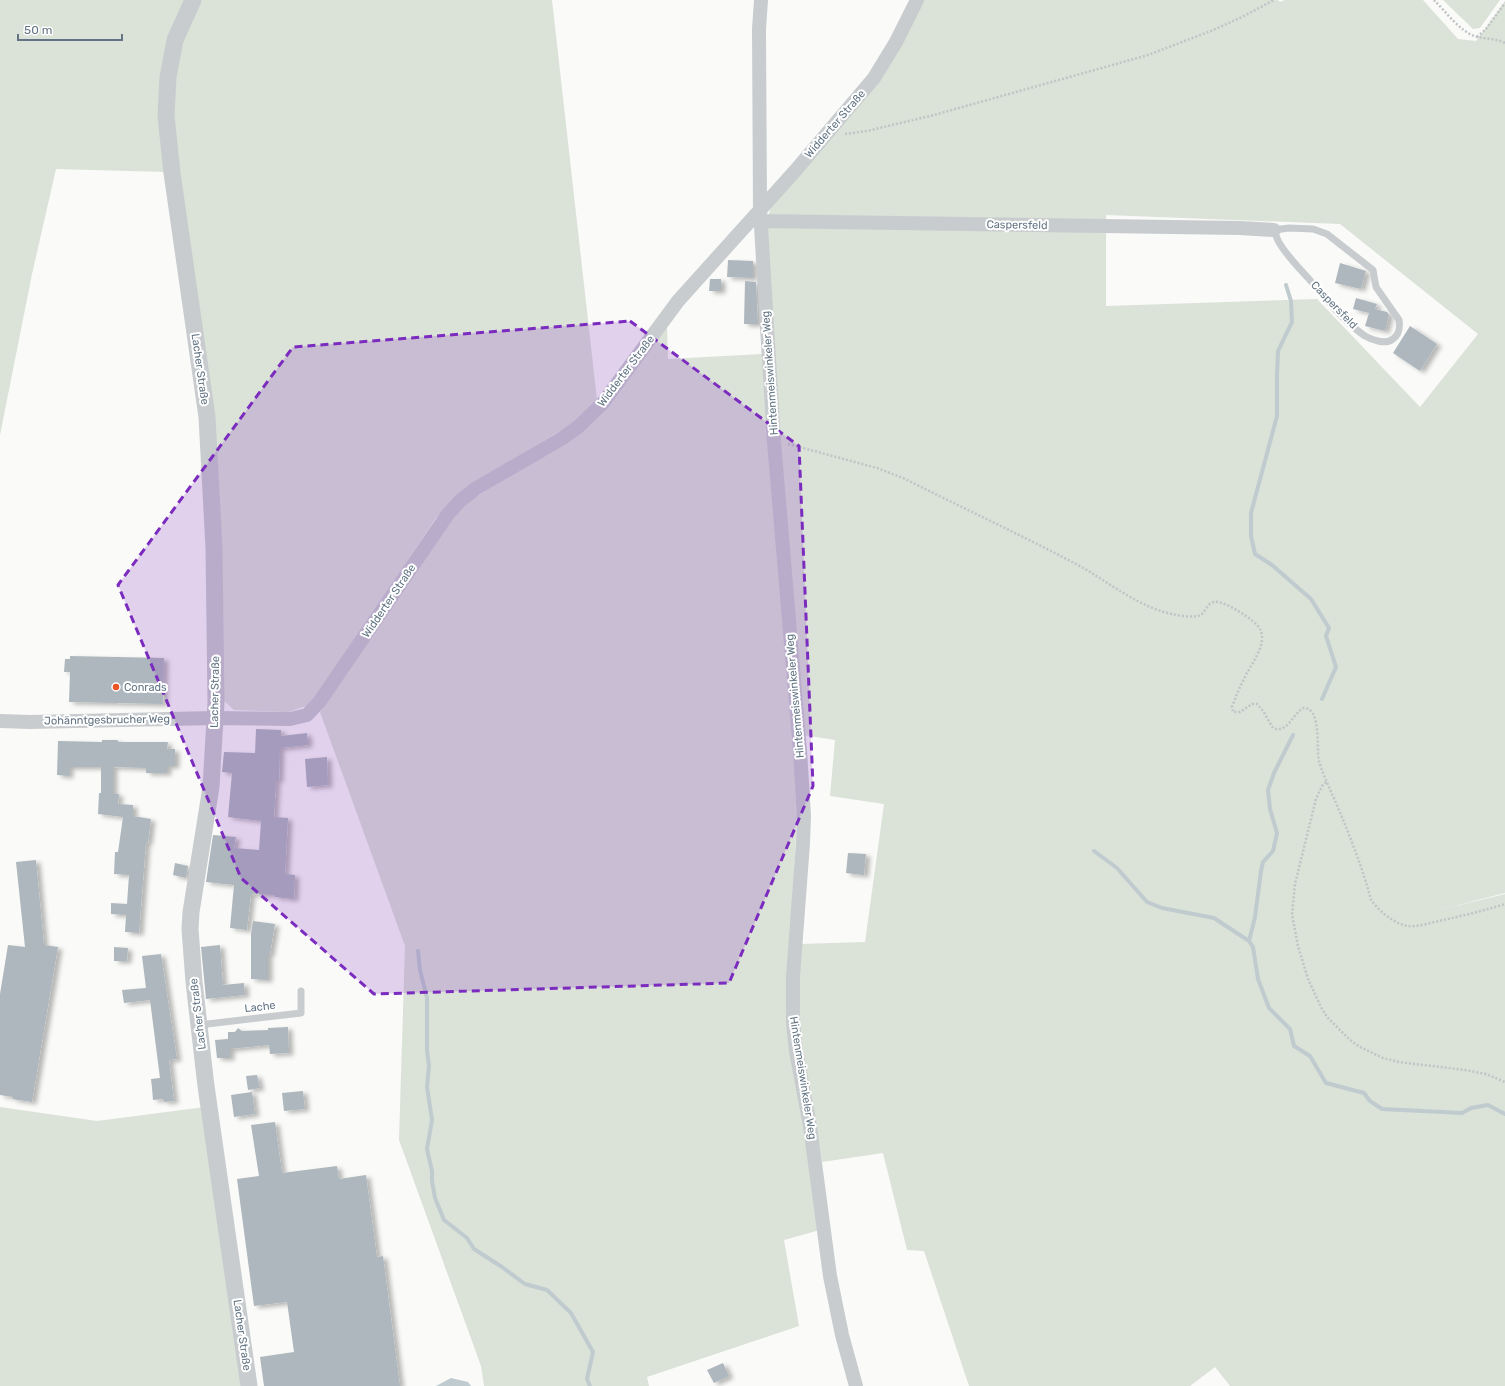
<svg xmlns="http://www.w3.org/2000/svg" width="1505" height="1386" viewBox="0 0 1505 1386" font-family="Rubik,sans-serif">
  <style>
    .green { fill: #dbe2d8; fill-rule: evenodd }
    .water { fill: #bfcbcf }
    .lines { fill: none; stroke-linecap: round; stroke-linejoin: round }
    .stream { stroke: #bfcbcf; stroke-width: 4 }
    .building { fill: #aeb7bd; filter: url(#shadow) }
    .path { stroke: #c1c4c6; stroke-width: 2.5; stroke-dasharray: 2 2; stroke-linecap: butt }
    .service { stroke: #c8cccf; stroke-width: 7 }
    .minor { stroke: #c8cccf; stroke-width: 14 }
    .tertiary { stroke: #c8cccf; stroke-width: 17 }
    .marked { fill: #7b2cbf; fill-opacity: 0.2; stroke: #7b2cbf; stroke-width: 3; stroke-dasharray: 8 5; stroke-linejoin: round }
    .poi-dot { fill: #ee5524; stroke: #fff; stroke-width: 1.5 }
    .labels { text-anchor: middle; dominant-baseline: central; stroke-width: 4; stroke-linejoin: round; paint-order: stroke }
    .street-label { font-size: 11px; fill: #637584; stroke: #fff }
    .poi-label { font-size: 11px; fill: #637584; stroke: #fff; text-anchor: start }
  </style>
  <defs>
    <filter id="shadow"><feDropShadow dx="4.5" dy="2.5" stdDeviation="2" flood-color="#0004"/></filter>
  </defs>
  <rect width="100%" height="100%" fill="#fafaf8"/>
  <path class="green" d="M0 0H186L165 49 159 99 166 172 56 169 32 274 0 435Z
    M198 0H552L597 400 575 422 470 485 452 500 436 518 323 688 306 706 288 712 234 710 222 699 218 551 173 124 174 72 185 30Z
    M924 0H1278L1280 2 1285 0H1423L1458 39 1476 41 1505 1V893L1443 909 1505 894V1386H1230L1215 1367 1190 1386H969L924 1251 907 1250 883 1153 822 1162 816 1123 800 1050V944L865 942 884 804 830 796 835 740 803 735 775 380 767 222 771 205ZM1106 215 1340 224 1478 334 1420 407 1317 299 1106 306Z
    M1443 0H1500L1480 28 1473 29Z
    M667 327 668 359 762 354 798 797 787 1012 820 1230 784 1240 799 1326 647 1377 649 1386H484L481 1366 399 1140 405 946 320 712 450 520 469 501 571 440 604 411Z
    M0 1107 97 1121 205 1107 243 1386H0Z"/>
  <path class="water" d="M451 1378 468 1382 471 1386H436Z"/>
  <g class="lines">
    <path class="stream" d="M1286 285 1291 301 1292 322 1278 351 1277 376V416L1251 513V536L1255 554 1272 565 1311 599 1329 628 1326 636 1336 667 1322 699
      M1293 735 1274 773 1268 790 1270 809 1277 833 1273 851 1263 862 1261 871 1255 917 1249 941 1253 947 1258 979 1269 1008 1290 1029 1294 1046 1310 1056 1326 1083 1364 1093 1370 1101 1382 1109 1462 1113 1471 1108 1488 1105 1505 1114
      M1094 851 1117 868 1147 902 1162 908 1214 918 1249 941
      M418 951 420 970 427 998V1050L429 1066 427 1087 432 1120 427 1149 432 1171V1181L435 1198 444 1220 467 1238 474 1249 502 1267 525 1284 547 1290 571 1313 593 1352 587 1379 590 1386"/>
  </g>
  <path class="building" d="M728 260 753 261V278L727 277Z
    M1340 263 1366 271 1361 289 1335 283Z
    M710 279H721V291H709Z
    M745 281 756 282 758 324H744Z
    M1356 298 1377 304 1375 309 1387 312 1389 315 1385 331 1365 326 1369 313 1353 309Z
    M1410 326 1437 344 1420 371 1393 353Z
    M70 656 164 658 163 704 69 702 70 672H64L65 659H70Z
    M256 729 281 730V736L307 733 308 745 280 748 279 780H276L274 817 288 818 285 874 295 875 294 899 275 897V895L251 894 247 930 230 928 234 885 206 882 213 835 236 837 234 848 259 850 261 821 228 817 232 773 222 772 224 752 255 753Z
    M102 740H117L119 742H168L167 749H175V766H167V773H146V768L113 767V793L119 794 118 804 133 805V816L151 819 148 843 146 842 139 933 125 932 126 915 111 914V903L127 904 129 875 114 874 115 852H118L123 817 98 814 99 793H101V767H69V776L57 775 58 741 102 742Z
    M327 757 328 785 307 787 305 759Z
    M848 853 866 854 864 875 846 873Z
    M36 860 44 945 58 947 32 1102 12 1099 13 1097 0 1095V994L8 945 25 947 16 862Z
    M175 863 188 866 186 878 173 875Z
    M253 921 275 924 270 954H268V980L251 979V934Z
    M220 945 223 985 244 983 245 995 206 999 201 947Z
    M114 947 128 948 127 961H114Z
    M161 954 177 1059 169 1060 174 1101 164 1102 163 1099 153 1100 152 1088 151 1079 160 1078 150 1000 124 1003 122 990 146 988 142 956Z
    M288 1027 289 1053 270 1054 269 1045 260 1046 230 1049V1058H217L215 1040 228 1039V1032H235L238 1028 242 1031 268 1030V1028Z
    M257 1075 260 1088 248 1090 246 1076Z
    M303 1091 305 1109 284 1111 282 1093Z
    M252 1092 255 1114 234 1117 231 1095Z
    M275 1122 282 1173 337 1166 339 1179 366 1175 377 1257 383 1256 400 1386H264L260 1357 294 1352 287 1302 254 1306 237 1179 259 1176 251 1125Z
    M723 1363 729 1376 714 1383 707 1370Z"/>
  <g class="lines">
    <path class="path" d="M1434 0C1445 11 1460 31 1474 36 1484 39 1495 38 1505 43
      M1477 37 1486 29 1505 3
      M845 134 867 131 934 115 1148 55 1211 31 1242 17 1274 0
      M788 444 877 468 903 478C961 507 1019 534 1076 564 1106 580 1131 602 1164 612 1171 614 1195 620 1202 614 1206 610 1208 603 1214 602 1224 600 1255 620 1260 629 1268 645 1250 665 1244 679 1239 688 1236 697 1232 707L1233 712H1240L1252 704H1257L1263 711 1273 728C1287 734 1293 714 1303 708 1322 707 1316 748 1319 761 1324 778 1332 793 1339 810 1351 839 1363 869 1371 900 1379 911 1394 924 1408 926 1418 927 1429 923 1439 921 1461 916 1483 911 1505 904
      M1326 782 1322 786 1316 799 1295 884 1292 915 1298 946 1308 979 1321 1007 1327 1017 1350 1040 1360 1047 1383 1058 1399 1062 1465 1070 1486 1074 1505 1082"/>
    <path class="service" d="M1289 228 1313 229 1327 234 1373 270 1376 287 1399 320C1400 327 1400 334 1393 339 1386 345 1372 340 1365 336 1343 321 1326 299 1309 279 1299 268 1288 257 1280 244 1277 240 1276 235 1274 230Z
      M199 1025 301 1013V991"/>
    <path class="minor" d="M761 0 759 29 760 209 767 327 774 442 800 751 804 816 803 843 793 977V1022L796 1051 810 1126 830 1276 842 1335 856 1386
      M761 221 1240 228 1274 230
      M0 721 30 722 215 718 290 719 307 715 320 701 448 514 460 501 475 489 561 439 578 427 602 404 678 301 795 171 874 78 896 42 917 0"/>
    <path class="tertiary" d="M193 0 175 40 168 77 166 116 172 173 207 417 214 548 216 703 213 753 211 787 191 912 190 929 194 982 206 1086 249 1386"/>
  </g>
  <path class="marked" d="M630 321 799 446 813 786 729 983 374 994 241 878 118 585 293 347Z"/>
  <circle class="poi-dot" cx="116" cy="687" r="4"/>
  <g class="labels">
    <g class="street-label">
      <text transform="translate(835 124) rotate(-49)">Widderter Straße</text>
      <text transform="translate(1017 225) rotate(1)">Caspersfeld</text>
      <text transform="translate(1334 305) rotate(46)">Caspersfeld</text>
      <text transform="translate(200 369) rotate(82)">Lacher Straße</text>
      <text transform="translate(626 371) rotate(-53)">Widderter Straße</text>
      <text transform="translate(770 373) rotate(-94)">Hintenmeiswinkeler Weg</text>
      <text transform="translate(389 601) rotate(-56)">Widderter Straße</text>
      <text transform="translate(215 692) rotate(-89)">Lacher Straße</text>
      <text transform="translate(795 696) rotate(-95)">Hintenmeiswinkeler Weg</text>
      <text transform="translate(107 720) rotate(-1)">Johänntgesbrucher Weg</text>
      <text transform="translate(260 1007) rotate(-7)">Lache</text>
      <text transform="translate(198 1014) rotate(-97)">Lacher Straße</text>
      <text transform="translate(803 1078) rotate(81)">Hintenmeiswinkeler Weg</text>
      <text transform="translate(242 1335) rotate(82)">Lacher Straße</text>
    </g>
    <g class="poi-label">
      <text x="124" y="687">Conrads</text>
    </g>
  </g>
  <path d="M18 34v6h104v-6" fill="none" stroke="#637584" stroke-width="2"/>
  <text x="24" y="34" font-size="12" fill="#637584" stroke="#ffffff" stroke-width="3" paint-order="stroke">50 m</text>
</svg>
